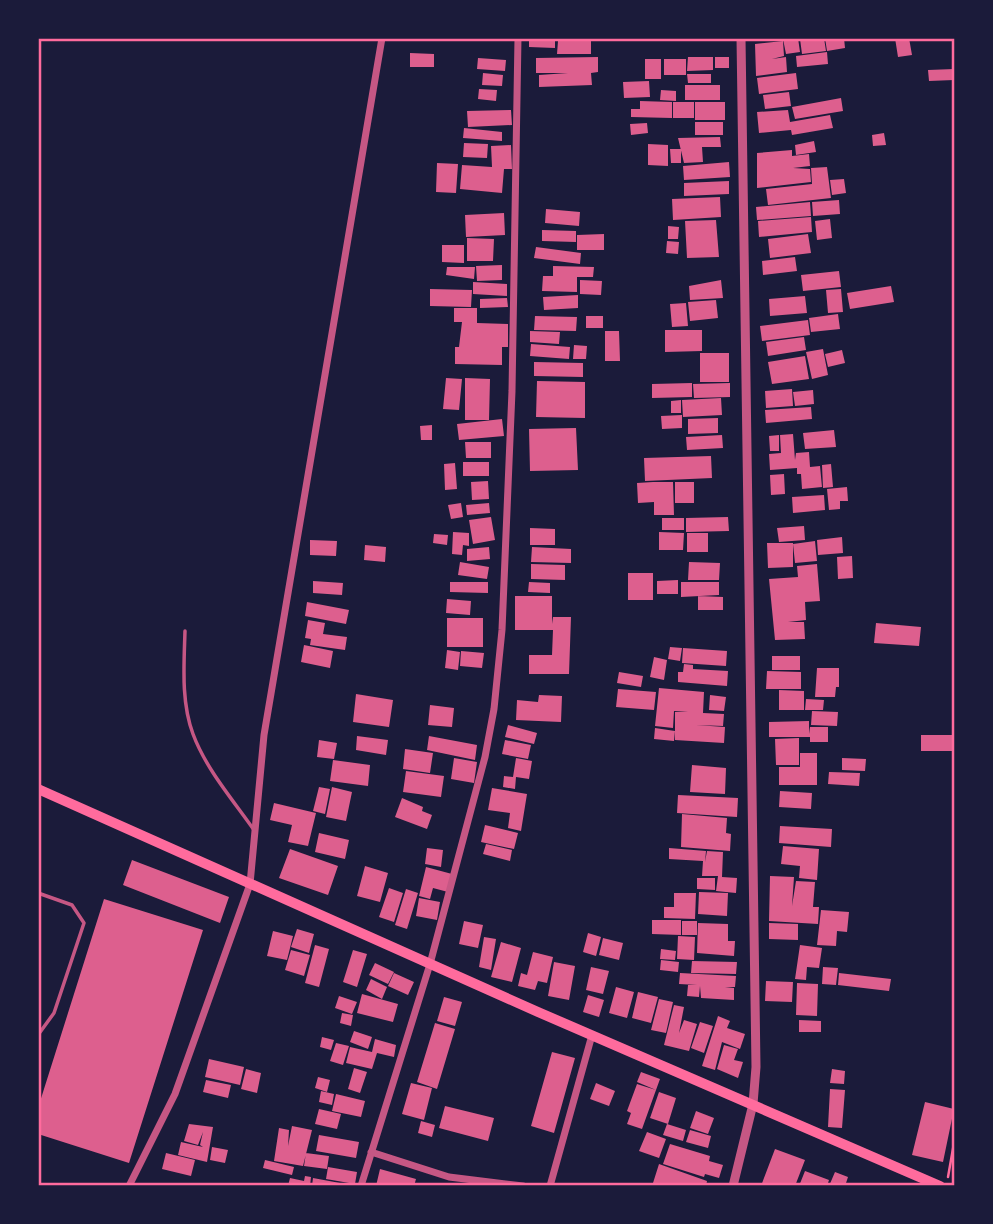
<svg xmlns="http://www.w3.org/2000/svg" width="993" height="1224" viewBox="0 0 993 1224" font-family="'Titillium Web',sans-serif">
  <style>
    .building { fill: #dd5f8e }
    .lines { fill: none; stroke-linecap: round; stroke-linejoin: round }
    .path { stroke: #ff6b9d; stroke-width: 2.5 }
    .service { stroke: #c65784; stroke-width: 3.5 }
    .minor { stroke: #c65784; stroke-width: 7 }
    .tertiary { stroke: #c65784; stroke-width: 9 }
    .primary { stroke: #ff6b9d; stroke-width: 10 }
    .neatline { fill: none; stroke: #ff6b9d; stroke-width: 2.5 }
  </style>
  <rect width="100%" height="100%" fill="#1b1b3a"/>
  <path class="building" d="M529 38H555V48L529 47Z
    M798 38 800 52 786 54 783 39Z
    M804 38H824L826 51 802 54 800 39Z
    M825 38H844L845 48 827 51Z
    M895 38H909L912 55 898 57Z
    M558 41H591V54H557Z
    M783 41 784 56 772 59 786 57 787 72 756 76 755 44Z
    M827 52 828 64 797 67 796 56Z
    M410 53 434 54V67H410Z
    M598 57V72L591 73 592 85 539 87V75L568 73H536V58Z
    M688 57H713V70L687 71Z
    M715 57H729V68H715Z
    M478 58 506 60 505 71 477 69Z
    M645 59H661V79H645Z
    M664 59H686V75H664Z
    M954 69V80L929 81 928 70Z
    M483 73 503 75 502 86 482 85Z
    M796 73 798 89 759 94 757 78Z
    M687 74H711V83H688Z
    M649 81 650 97 624 98 623 82Z
    M685 85H720V100H685Z
    M479 89 497 90 496 101 478 99Z
    M661 90 676 91V101L660 100Z
    M789 92 791 106 765 109 763 95Z
    M841 98 843 111 795 119 792 107Z
    M640 101 672 102V118L631 117V109H640Z
    M673 102H694V118H673Z
    M695 102H725V120H695Z
    M511 110 512 125 468 127 467 111Z
    M788 110 790 122 830 115 833 128 792 135 791 130 759 133 757 112Z
    M695 122H723V135H695Z
    M647 123 648 133 631 135 630 124Z
    M464 128 502 132V141L463 138Z
    M884 133 886 145 873 146 872 135Z
    M720 137 721 147H702L703 162 684 163 678 138Z
    M814 141 816 152 796 155 795 145Z
    M464 143 488 144 487 158 463 157Z
    M648 144 668 145V166L648 165Z
    M511 145 512 169H504L502 193 460 189 462 165 492 167 491 146Z
    M670 149H681V163H671Z
    M792 150V156L809 154 810 166 793 168 810 169 811 182 757 188V153Z
    M729 162 730 177 684 180 683 166Z
    M437 163 458 164 456 193 436 192Z
    M827 167 831 198 768 205 766 189 812 184 811 168Z
    M844 179 846 193 832 195 830 180Z
    M729 181V194L684 196V183Z
    M720 197 721 217 673 220 672 199Z
    M839 200 840 214 813 216 812 202Z
    M810 202 811 216 757 220 756 207Z
    M546 209 580 212 579 226 545 223Z
    M504 213 505 235 466 237 465 215Z
    M811 217 812 232 759 237 758 221Z
    M830 219 832 238 817 240 815 221Z
    M716 220 719 257 687 258 685 221Z
    M668 226 679 227 678 239H668Z
    M542 230 576 231V242L542 241Z
    M604 234V250H577V235Z
    M808 234 811 253 770 258 768 239Z
    M467 238 494 239 493 261H467Z
    M667 241 679 242 678 254 666 253Z
    M442 245H464V263L442 262Z
    M536 247 581 253 580 264 534 258Z
    M795 257 797 271 763 275 762 261Z
    M502 265V280L477 281 476 266Z
    M553 266 594 267 593 277H577V292L542 291 543 276H553Z
    M447 267H475L474 279 446 275Z
    M839 271 841 287 803 291 801 275Z
    M580 280 602 281 601 295 580 294Z
    M721 280 723 298 690 300 689 286Z
    M473 282 507 284V296L473 294Z
    M891 286 894 302 850 309 847 293Z
    M430 289 472 290 471 307 430 306Z
    M841 289 843 312 828 313 826 290Z
    M578 295V308L544 310 543 297Z
    M805 296 807 313 770 316 769 299Z
    M507 298 508 307 480 308V299Z
    M716 300 718 318 690 321 688 302Z
    M686 303 688 326 672 327 670 304Z
    M454 308H477V323L508 324V347H502V365L455 364V347H459L462 322H454Z
    M838 314 840 329 811 332 809 318Z
    M535 316 577 317 576 331 534 330Z
    M586 316H603V328H586Z
    M808 320 810 335 762 341 760 326Z
    M665 330H702V351L665 352Z
    M530 331 560 332 559 344 530 342Z
    M605 331H619L620 361H605Z
    M804 337 806 350 768 356 766 342Z
    M531 344 570 347 569 359 530 356Z
    M574 345 587 346 586 359H573Z
    M823 349 828 375 812 379 806 352Z
    M842 350 845 363 828 367 825 354Z
    M700 353H729V382H700Z
    M805 356 809 379 772 384 768 362Z
    M534 362 583 363V377L534 376Z
    M446 378 462 379 459 410 443 409Z
    M465 378 490 379 489 420H465Z
    M537 381 585 382V418L536 417Z
    M692 383V397L652 398V384Z
    M730 383V397L694 398 693 384Z
    M792 389 793 406 766 408 765 391Z
    M813 390 814 404 795 406 793 392Z
    M721 398 722 415 683 417 682 400Z
    M681 400V413H671V401Z
    M811 407 812 419 766 423 765 410Z
    M682 415V428L662 429 661 416Z
    M718 418V433L688 434V419Z
    M502 419 504 436 459 440 457 424Z
    M432 425V440H421L420 426Z
    M576 428 578 470 530 471 529 429Z
    M834 430 836 447 805 449 803 433Z
    M793 434 795 460 796 453 809 452 810 467 820 466 822 487 802 489 801 474H797V468L770 470 769 454 781 453 780 435Z
    M722 435 723 448 687 450 686 437Z
    M779 435V451H770L769 436Z
    M465 442H491V458H466Z
    M711 456 712 478 645 481 644 458Z
    M463 462H489V476H463Z
    M455 463 457 489 445 490 444 464Z
    M831 464 833 487 823 488 822 465Z
    M784 474 785 494 771 495 770 475Z
    M488 481 489 499 472 500 471 482Z
    M653 482H673L674 515H654V502L638 503 637 483Z
    M675 482H694V503H675Z
    M847 487 848 501H840V509L829 510 827 489Z
    M824 495 825 510 793 513 792 497Z
    M461 503 463 517 451 519 448 505Z
    M489 503 490 513 467 515 466 505Z
    M491 517 495 540 473 544 469 520Z
    M728 517 729 531 686 532V518Z
    M662 518H684V530H662Z
    M804 526 805 540 779 542 777 528Z
    M530 528 555 529V545H530Z
    M453 532 469 533V546L463 545 462 555 452 554Z
    M659 532 684 533 683 550H659Z
    M687 533H708V552H687Z
    M434 534 448 535 447 545 433 543Z
    M842 537 843 553 818 555 817 540Z
    M310 540 337 541 336 556 310 555Z
    M815 541 817 561 795 563 793 544Z
    M767 543H793V567L768 568Z
    M365 545 386 547 385 562 364 560Z
    M489 547 490 559 467 561V549Z
    M532 547 571 549V563L531 562Z
    M852 556 853 578 838 579 837 557Z
    M460 562 489 567 487 579 458 575Z
    M689 562 720 563 719 580H688Z
    M531 564 565 565V580L531 579Z
    M817 564 820 601 805 602 806 620 788 622H804L805 639 775 640 769 579 798 577 797 566Z
    M628 573H653V600H628Z
    M678 580V594H657V581Z
    M313 581 343 583 342 595 313 593Z
    M450 582H488V593L450 592Z
    M529 582 550 583V593L528 592Z
    M681 582H719V595L681 597Z
    M515 596H552V624L553 617H571L569 674H529V655H552L553 630H515Z
    M698 596 723 597V610H698Z
    M447 599 471 601 470 615 446 613Z
    M307 602 349 610 346 624 305 616Z
    M447 618H483V647H447Z
    M308 620 325 623 323 634 347 637 345 650 310 645 311 639 305 638Z
    M876 623 921 627 919 646 874 643Z
    M304 645 333 651 330 668 301 662Z
    M670 647 682 648 680 661 668 659Z
    M683 648 727 651 726 666 682 663Z
    M447 650 460 652 458 670 445 668Z
    M461 651 484 653 482 668 460 666Z
    M772 656H800V670H772Z
    M654 657 667 660 664 680 650 677Z
    M684 664 693 665V669L728 671 727 686 678 682V672H683Z
    M817 668H839V687H836L835 697H815Z
    M767 671 801 672V689H766Z
    M619 672 643 676 641 687 617 683Z
    M659 688 704 692 703 713 724 714 723 726 696 725 725 727 724 743 675 740V712H688L674 711 673 728 655 726Z
    M618 689 656 692 654 710 616 707Z
    M779 690 804 691V710H779Z
    M356 694 393 700 389 727 353 722Z
    M539 695 562 696 561 722 516 720 517 700 538 702Z
    M710 695 726 697 724 711 709 710Z
    M806 699 824 700 823 710H805Z
    M430 705 454 708 452 727 428 725Z
    M812 711 838 712 837 726 811 725Z
    M809 721V734L810 727H828V742H810V737H769V722Z
    M508 725 537 733 534 744 505 737Z
    M655 728 675 731 674 741 654 739Z
    M921 735H954V751H921Z
    M357 736 388 740 386 755 356 750Z
    M429 736 477 745 475 760 427 750Z
    M799 738V765H776L775 739Z
    M319 740 337 743 334 759 317 757Z
    M505 740 531 745 528 759 502 754Z
    M405 749 433 753 430 773 403 769Z
    M800 753H817V785H779V767H800Z
    M454 758 477 762 474 783 451 779Z
    M516 758 532 761 529 779 516 777 515 789 503 787 504 776 513 777Z
    M842 758 866 759 865 771 842 770Z
    M333 760 370 765 368 786 330 781Z
    M692 765 726 768 725 794 690 792Z
    M406 771 444 776 441 797 403 792Z
    M829 772 860 773 859 786 828 784Z
    M319 787 330 789 325 814 313 811Z
    M332 787 352 792 346 821 326 817Z
    M492 788 527 794 521 831 508 828 510 813 488 810Z
    M780 791 812 793 811 809 779 807Z
    M678 795 738 798 737 817 677 813Z
    M402 798 423 807 422 811 432 815 427 829 395 817Z
    M274 803 316 813 308 846 288 842 292 825 270 820Z
    M682 814 727 818 726 833 731 834 730 851 681 847Z
    M485 825 518 833 514 849 481 842Z
    M780 826 832 829 831 847 779 843Z
    M319 833 349 840 345 859 315 852Z
    M486 844 512 850 510 861 483 854Z
    M783 846 819 849 817 880 799 878 800 866 781 864Z
    M427 848 443 850 441 867 425 864Z
    M669 848 706 851 705 862 707 851 723 852 722 877 737 878 736 893 716 891 718 876H702L703 861 669 859Z
    M290 849 338 866 328 895 279 878Z
    M132 860 229 897 220 923 123 885Z
    M365 866 388 873 380 902 357 896Z
    M426 867 452 874 448 892 433 888 430 899 419 896Z
    M770 876 794 877 792 906 796 881 815 882 813 907H819L818 924 769 921Z
    M697 878H715V890L697 889Z
    M389 888 403 893 394 922 379 917Z
    M406 889 418 893 407 929 395 925Z
    M699 892 728 893 727 916 698 914Z
    M674 893H696L695 919 664 918V907H674Z
    M419 898 440 902 437 920 416 916Z
    M104 899 203 930 129 1163 38 1134V1108Z
    M821 910 849 912 847 932 837 931 836 946 817 945Z
    M652 920H681V935L652 934Z
    M464 921 483 925 478 948 459 944Z
    M682 921H697V935H682Z
    M698 923 728 924V941H735L734 956 697 953Z
    M769 923 798 924V940L769 939Z
    M297 929 314 934 309 953 291 947Z
    M273 931 293 936 287 960 267 956Z
    M588 933 601 937 596 956 583 952Z
    M678 936 695 937 694 960 677 959Z
    M484 937 496 939 491 970 479 967Z
    M603 938 623 943 619 960 599 955Z
    M501 942 521 948 512 982 491 977Z
    M315 945 329 949 319 987 305 983Z
    M800 945 822 948 819 968 807 967 806 980 795 979Z
    M661 949 676 951 675 960 660 959Z
    M291 950 310 955 304 976 285 970Z
    M353 950 367 954 357 987 343 982Z
    M533 952 553 957 547 983 538 981 535 990 518 986 521 973 527 975Z
    M661 960 679 962 678 972 660 970Z
    M692 961 737 962 736 974 691 973Z
    M554 962 575 966 569 1000 548 996Z
    M375 963 394 972 388 984 369 975Z
    M591 967 609 971 603 994 586 990Z
    M823 967 838 968 836 985 822 984Z
    M394 973 414 982 408 995 388 986Z
    M680 973 736 976 735 987H725L734 988V1000L701 998 700 986 699 997 687 996 688 985H697L679 984Z
    M839 973 891 979 889 991 838 985Z
    M371 979 387 987 382 999 366 990Z
    M766 981 793 982 792 1002 765 1001Z
    M797 983 818 984 817 1016 796 1015Z
    M616 987 634 992 627 1018 609 1013Z
    M638 992 658 997 651 1023 632 1018Z
    M362 994 398 1004 393 1022 357 1013Z
    M588 995 604 1000 599 1017 583 1012Z
    M339 996 357 1002 352 1014 335 1008Z
    M444 997 462 1002 455 1026 437 1021Z
    M659 999 673 1002 666 1033 651 1030Z
    M674 1005 684 1007 679 1033 684 1020 697 1024 689 1051 664 1045Z
    M342 1013 353 1015 351 1026 340 1023Z
    M718 1016 730 1021 727 1028 745 1034 740 1049 722 1042 715 1070 702 1066Z
    M799 1020 821 1021V1032H799Z
    M700 1022 713 1026 704 1053 691 1048Z
    M435 1023 455 1029 437 1089 417 1082Z
    M354 1031 372 1037 368 1049 350 1042Z
    M322 1037 334 1040 331 1050 320 1047Z
    M375 1039 396 1045 394 1057 377 1053 372 1069 346 1063 350 1047 372 1052Z
    M336 1043 349 1046 343 1065 330 1061Z
    M724 1045 738 1049 734 1060 743 1062 738 1078 717 1069Z
    M552 1052 575 1058 554 1133 531 1126Z
    M209 1059 244 1067 240 1085 205 1077Z
    M354 1068 367 1072 360 1093 348 1089Z
    M246 1069 261 1073 257 1093 241 1089Z
    M832 1069 845 1071 844 1084 830 1083Z
    M641 1072 660 1079 656 1090 637 1082Z
    M318 1077 330 1080 327 1092 315 1088Z
    M206 1080 231 1085 228 1098 203 1092Z
    M411 1083 432 1088 424 1120 402 1114Z
    M596 1083 615 1091 609 1106 590 1099Z
    M637 1084 656 1090 642 1129 627 1124 631 1113 627 1111Z
    M830 1089 845 1090 842 1128 828 1127Z
    M321 1091 334 1094 332 1105 319 1102Z
    M659 1092 676 1098 668 1124 650 1118Z
    M336 1094 365 1101 361 1117 332 1111Z
    M925 1102 954 1109 943 1162 912 1155Z
    M445 1106 494 1118 488 1141 439 1128Z
    M319 1109 341 1114 337 1129 315 1124Z
    M696 1111 714 1118 708 1134 690 1128Z
    M421 1121 435 1125 432 1137 418 1133Z
    M189 1124 213 1127 207 1162 178 1155 181 1142 203 1147 200 1145 203 1132 198 1145 184 1141Z
    M667 1124 686 1130 683 1141 663 1135Z
    M292 1126 312 1130 303 1166 274 1161 279 1128 289 1130 288 1146Z
    M690 1130 711 1136 708 1148 686 1142Z
    M647 1132 666 1139 659 1158 639 1151Z
    M319 1135 359 1142 356 1158 316 1151Z
    M670 1144 710 1156 709 1161 723 1165 719 1178 705 1174 704 1177 663 1164Z
    M212 1147 228 1150 225 1163 210 1160Z
    M775 1149 805 1160 795 1186H761Z
    M166 1153 195 1160 191 1176 162 1169Z
    M306 1153 329 1156 327 1169 304 1166Z
    M265 1160 294 1167 292 1175 263 1168Z
    M659 1164 707 1181 706 1186 653 1183Z
    M328 1167 357 1172 355 1184 326 1179Z
    M380 1169 416 1179 414 1186H376Z
    M805 1171 829 1180 827 1186H799Z
    M835 1172 848 1177 845 1186H829Z
    M305 1176 311 1177 310 1186H288L290 1178 304 1181Z
    M313 1178 340 1183 339 1186H312Z"/>
  <g class="lines">
    <path class="path" d="M948 1177 954 1143"/>
    <path class="service" d="M185 631C184 665 181 702 193 734 206 769 233 800 254 830
      M38 893 72 905 84 923 54 1013 38 1035"/>
    <path class="minor" d="M371 1152 449 1177 523 1186
      M129 1186 175 1094 250 884 264 735 382 38
      M361 1186 430 964 485 757 494 709 502 630 512 391 518 38
      M550 1186 592 1035"/>
    <path class="tertiary" d="M733 1186 753 1104 756 1067 741 38"/>
    <path class="primary" d="M38 789 538 1012 940 1186"/>
  </g>
  <rect width="993" height="1224" fill="none" stroke="#1b1b3a" stroke-width="80"/>
  <rect x="40" y="40" width="913" height="1144" class="neatline"/>
</svg>
